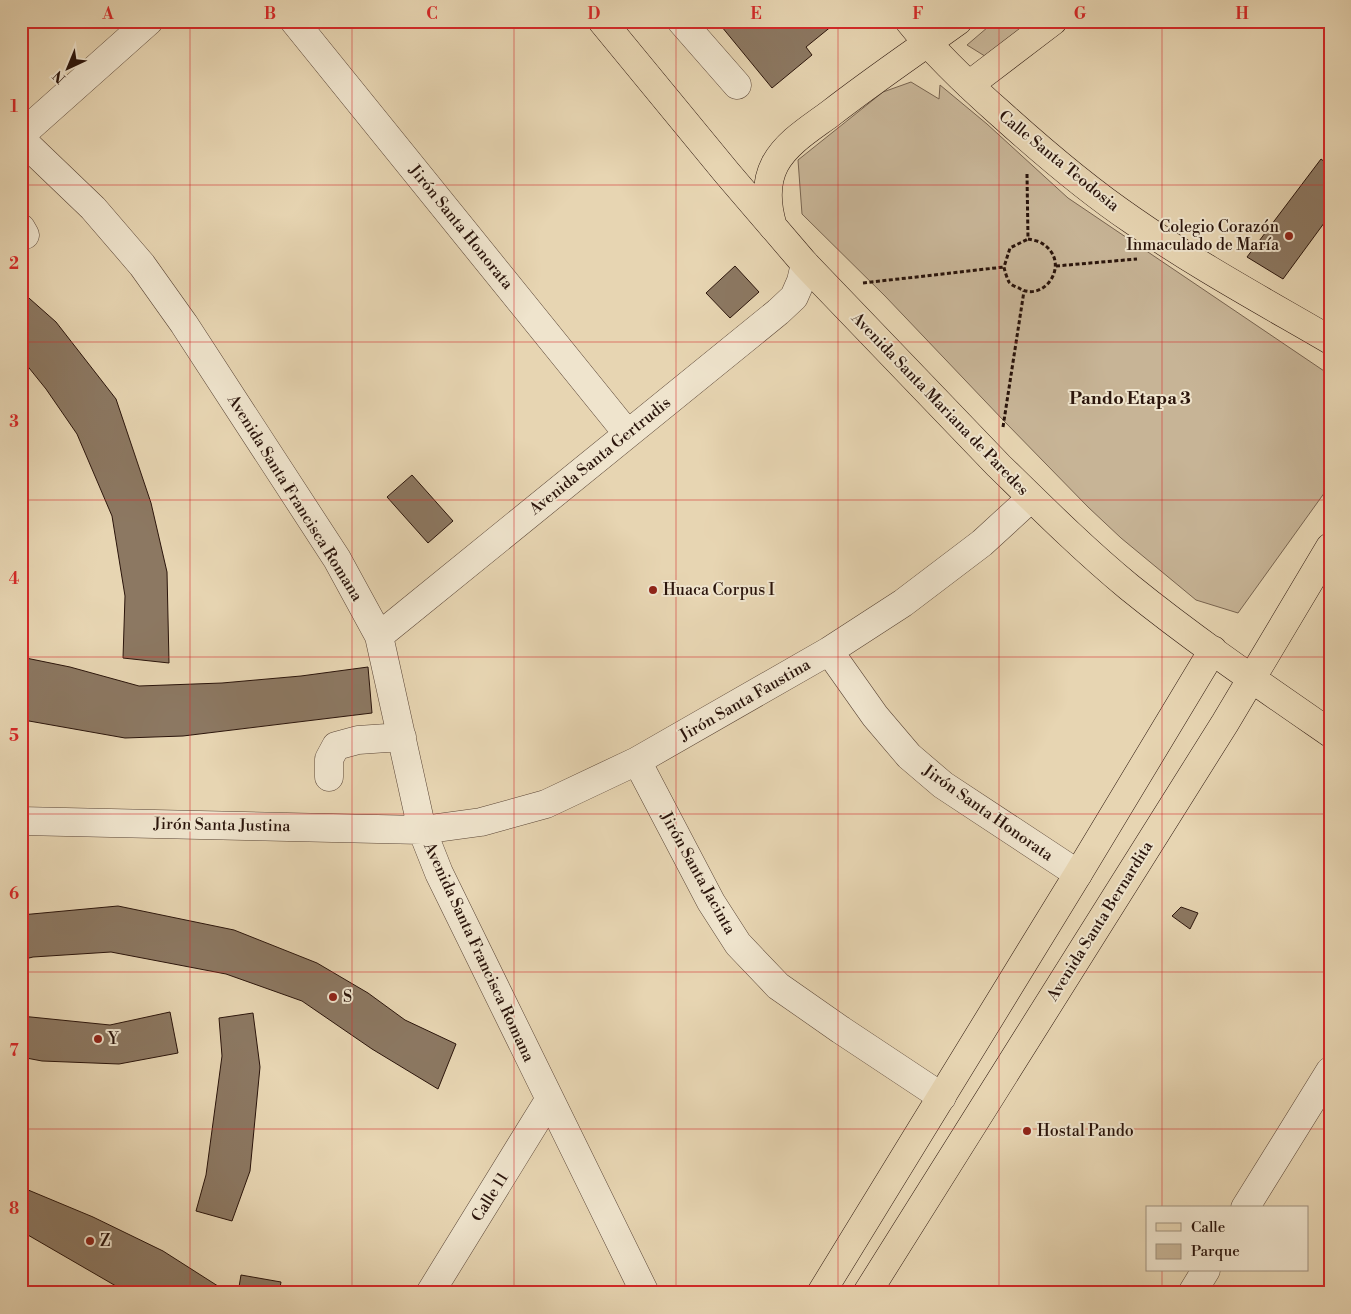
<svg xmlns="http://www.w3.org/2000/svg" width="1351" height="1314" viewBox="0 0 1351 1314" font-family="'Libre Bodoni',serif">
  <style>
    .green { fill: #c7b496; stroke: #786450 }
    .building { fill: #8c7862; stroke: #2a140b }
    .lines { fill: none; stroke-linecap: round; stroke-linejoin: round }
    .minor-casing { stroke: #594435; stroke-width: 29 }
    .major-casing { stroke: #2a140b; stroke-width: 29 }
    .path { stroke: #2a140b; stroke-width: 3; stroke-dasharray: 4 2.5; stroke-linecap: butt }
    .minor { stroke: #efe4cd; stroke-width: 28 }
    .major { stroke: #e7d5b2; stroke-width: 28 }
    .grid { fill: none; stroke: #d62828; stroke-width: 1; stroke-opacity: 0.55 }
    .poi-dot { fill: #8f2418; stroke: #efe4cd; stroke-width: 2 }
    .labels { text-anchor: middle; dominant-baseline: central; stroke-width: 4; stroke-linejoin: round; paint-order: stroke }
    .street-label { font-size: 16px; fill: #2a140b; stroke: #efe4cd }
    .poi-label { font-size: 16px; fill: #2a140b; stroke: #efe4cd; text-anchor: start }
    .neighbourhood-label { font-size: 18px; font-weight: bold; fill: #2a140b; stroke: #efe4cd }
    .neatline { fill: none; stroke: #d62828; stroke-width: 2 }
    .grid-label { font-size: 16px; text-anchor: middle; font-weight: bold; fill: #d62828 }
  </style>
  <rect width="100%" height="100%" fill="#e7d5b2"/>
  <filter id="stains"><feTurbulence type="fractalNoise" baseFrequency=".004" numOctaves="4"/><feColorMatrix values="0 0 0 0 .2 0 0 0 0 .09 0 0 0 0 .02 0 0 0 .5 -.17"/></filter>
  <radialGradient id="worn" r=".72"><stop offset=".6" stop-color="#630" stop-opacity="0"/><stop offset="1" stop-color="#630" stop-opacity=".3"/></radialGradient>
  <path class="green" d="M995 21H1032L988 58 967 45Z
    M911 82 939 99 940 85 987 124 1068 198 1330 375V485L1238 613 1196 600 1121 538 1088 507 1004 421 885 296 802 214 798 160 883 92Z"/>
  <path class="building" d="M717 21H838L806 47 812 55 772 88Z
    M1321 159 1330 166V215L1283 279 1247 257Z
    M735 266 759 292 730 318 706 293Z
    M21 291 56 322 116 399 151 503 167 572 169 663 123 658 125 596 112 516 77 434 46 389 21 358Z
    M412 475 453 521 428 543 387 497Z
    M21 657 70 667 139 686 222 683 301 676 368 667 372 713 183 736 125 738 29 721 21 717Z
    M118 906 234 930 317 963 368 993 405 1020 456 1044 438 1089 372 1049 302 1001 226 974 111 952 33 957 21 960V915Z
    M1181 907 1198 913 1190 929 1172 916Z
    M170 1012 178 1053 119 1064 42 1061 21 1057V1016L110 1025Z
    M253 1013 260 1067 250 1171 232 1221 196 1211 206 1175 222 1056 219 1018Z
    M21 1187 93 1217 163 1251 221 1288 219 1293H128L21 1231Z
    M241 1275 281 1282 279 1293H238Z"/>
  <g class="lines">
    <g class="minor-casing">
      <path id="minor" d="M294 21 627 433
        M681 21 737 85
        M21 135 149 21
        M21 139 93 208 142 265 184 324 337 559 379 636 422 830 439 873 645 1293
        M21 228 25 235
        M379 636 778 312 794 297 801 281 805 264
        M829 651 875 716 909 756 943 785 1078 874
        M637 761 711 902 738 944 778 986 841 1030 942 1097
        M329 777V759L336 746 358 740 402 737
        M21 821 422 830 481 822 546 804 637 761 829 651 903 603 982 543 1031 498
        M1245 1208 1330 1071
        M430 1293 549 1100
        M1192 1293 1206 1270"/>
    </g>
    <g class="major-casing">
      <path id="major" d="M602 21 727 173 805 264 998 465C1041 507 1083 549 1129 587 1193 639 1262 686 1330 733
        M909 21C937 56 969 86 1002 115 1043 152 1086 189 1132 220 1195 264 1263 301 1330 340
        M969 85 1053 21
        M773 227C767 207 764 185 775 164 787 142 811 128 831 113 872 81 915 52 958 21
        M821 1293 1078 874 1213 650
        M867 1293 1225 723 1330 547"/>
    </g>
    <path class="path" d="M1027 174 1028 239
      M1028 239C1033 240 1039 241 1043 244 1072 263 1044 304 1019 288 1016 287 1011 285 1009 282 1007 278 1005 272 1004 267L1010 248Z
      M1056 266 1137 259
      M863 283 1004 267
      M1003 427 1024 291"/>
    <use href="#minor" class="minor"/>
    <use href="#major" class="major"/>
  </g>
  <path class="grid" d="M190 21V1293M352 21V1293M514 21V1293M676 21V1293M838 21V1293M999 21V1293M1162 21V1208M21 185H1330M21 342H1330M21 500H1330M21 657H1330M21 814H1330M21 972H1330M21 1129H1330M1162 1270V1293"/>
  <g class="poi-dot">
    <circle cx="1289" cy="236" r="5"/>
    <circle cx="653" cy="590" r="5"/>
    <circle cx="333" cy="997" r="5"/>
    <circle cx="98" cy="1039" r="5"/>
    <circle cx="1027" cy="1131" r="5"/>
    <circle cx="90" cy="1241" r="5"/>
  </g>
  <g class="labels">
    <g class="street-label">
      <text transform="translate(1059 161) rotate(39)">Calle Santa Teodosia</text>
      <text transform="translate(461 227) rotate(51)">Jirón Santa Honorata</text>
      <text transform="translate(940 404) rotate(46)">Avenida Santa Mariana de Paredes</text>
      <text transform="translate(600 456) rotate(-39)">Avenida Santa Gertrudis</text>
      <text transform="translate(295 498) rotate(58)">Avenida Santa Francisca Romana</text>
      <text transform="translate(745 700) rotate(-30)">Jirón Santa Faustina</text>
      <text transform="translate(988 813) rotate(35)">Jirón Santa Honorata</text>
      <text transform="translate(222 825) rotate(1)">Jirón Santa Justina</text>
      <text transform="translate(698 873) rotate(61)">Jirón Santa Jacinta</text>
      <text transform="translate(1100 921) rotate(-58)">Avenida Santa Bernardita</text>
      <text transform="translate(479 952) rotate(65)">Avenida Santa Francisca Romana</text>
      <text transform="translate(490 1197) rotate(-58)">Calle 11</text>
    </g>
    <g class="poi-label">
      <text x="1279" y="227" text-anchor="end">Colegio Corazón<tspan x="1279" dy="18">Inmaculado de María</tspan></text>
      <text x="663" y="590">Huaca Corpus I</text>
      <text x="343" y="997">S</text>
      <text x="108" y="1039">Y</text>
      <text x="1037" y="1131">Hostal Pando</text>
      <text x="100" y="1241">Z</text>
    </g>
    <g class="neighbourhood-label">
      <text x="1130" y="398">Pando Etapa 3</text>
    </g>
  </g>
  <rect width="1351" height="1314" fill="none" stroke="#e7d5b2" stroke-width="55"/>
  <rect x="1146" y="1206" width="162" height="65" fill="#efe4cd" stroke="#a0917f"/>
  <rect x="1156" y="1223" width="25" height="8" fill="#e7d5b2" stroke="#a0917f"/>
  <text x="1191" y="1232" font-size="15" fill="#2a140b">Calle</text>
  <rect x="1156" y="1244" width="25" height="15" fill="#c7b496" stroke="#a0917f"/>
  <text x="1191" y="1256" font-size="15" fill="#2a140b">Parque</text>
  <g transform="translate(68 68) rotate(224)" stroke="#efe4cd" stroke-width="4" paint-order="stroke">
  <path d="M0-4L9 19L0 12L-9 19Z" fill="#2a140b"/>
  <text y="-8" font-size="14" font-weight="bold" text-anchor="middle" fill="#2a140b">N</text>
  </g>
  <rect x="28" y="28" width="1296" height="1258" class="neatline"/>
  <g class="grid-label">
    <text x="108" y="19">A</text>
    <text x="270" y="19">B</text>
    <text x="432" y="19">C</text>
    <text x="594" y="19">D</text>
    <text x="756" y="19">E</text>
    <text x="918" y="19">F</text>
    <text x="1080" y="19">G</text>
    <text x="1242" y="19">H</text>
    <text x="14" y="112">1</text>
    <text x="14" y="269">2</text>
    <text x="14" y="427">3</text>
    <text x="14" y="584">4</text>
    <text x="14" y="741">5</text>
    <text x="14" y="899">6</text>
    <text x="14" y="1056">7</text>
    <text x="14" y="1214">8</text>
  </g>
  <rect width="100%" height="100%" filter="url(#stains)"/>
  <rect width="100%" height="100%" fill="url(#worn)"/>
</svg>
